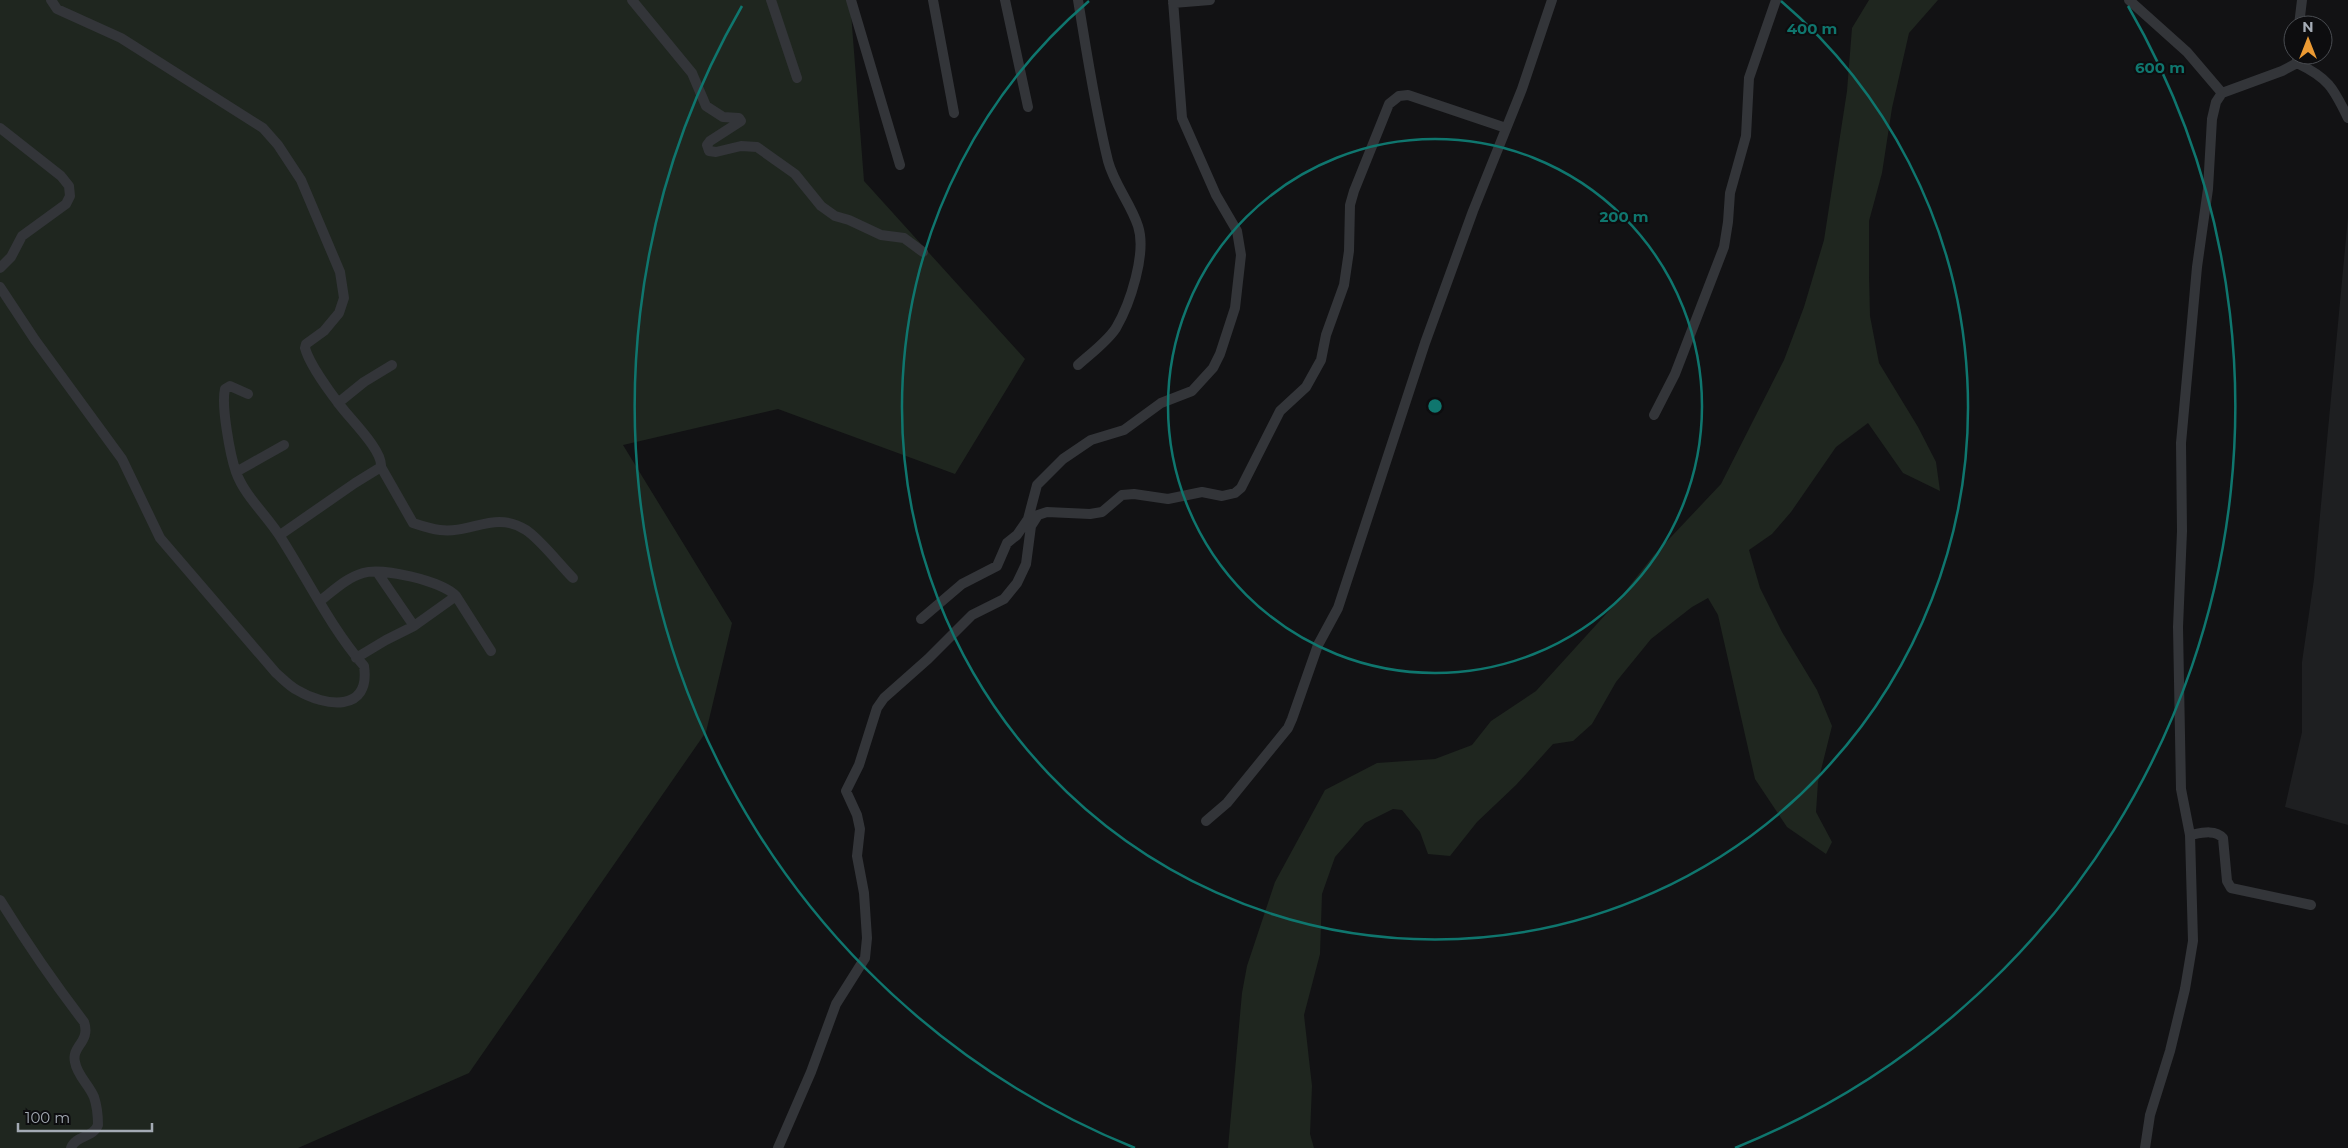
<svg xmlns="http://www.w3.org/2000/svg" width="2348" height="1148" viewBox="0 0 2348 1148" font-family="Montserrat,sans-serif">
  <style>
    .built { fill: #1e1f21 }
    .green { fill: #1f261f }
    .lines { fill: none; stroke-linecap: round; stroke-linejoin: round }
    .street { stroke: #333539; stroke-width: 10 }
    .ring { fill: none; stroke: #0f766e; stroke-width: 2.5 }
    .centre { fill: #0f766e; stroke: #0d0d0f; stroke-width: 2.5 }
    .ring-label { font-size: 15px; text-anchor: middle; font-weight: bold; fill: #0f766e; stroke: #0d0d0f; stroke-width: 4; stroke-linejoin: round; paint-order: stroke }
  </style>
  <rect width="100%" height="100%" fill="#121214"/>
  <path class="built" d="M2348 217V825L2285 807 2302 732V662L2314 579Z"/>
  <path class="green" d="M0 0H850L864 181 1025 359 955 474 778 409 623 445 732 623 706 732 469 1073 298 1148H0Z
    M1869 0H1938L1909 33 1892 108 1882 173 1869 221V277L1870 316 1879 363 1918 427 1936 462 1940 491 1903 473 1868 423 1836 447 1791 512 1772 534 1749 550 1760 588 1782 632 1817 690 1832 726 1818 782 1816 812 1832 842 1826 854 1787 827 1755 779 1718 615 1708 598 1692 607 1651 639 1616 682 1592 724 1573 741 1553 744 1516 785 1477 822 1450 856 1428 854 1420 832 1402 810 1393 809 1365 823 1335 857 1322 894 1320 954 1304 1015 1312 1086 1310 1134 1314 1148H1228L1242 993 1247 966 1275 882 1325 790 1377 763 1435 759 1472 745 1491 721 1536 691 1616 603 1654 555 1721 484 1784 360 1804 307 1824 240 1847 91 1852 28Z"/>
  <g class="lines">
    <path class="street" d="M51 0 57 9 121 38 263 128 278 145 301 180 340 272 344 298 339 313 324 331 306 344 305 348C309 363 329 391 339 404 349 418 383 450 381 467L355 483 280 535
      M632 0 692 73 706 106 723 117 739 118 741 121 710 141 707 145 709 151 716 152 741 146 757 147 795 174 821 206 835 216 849 220 881 235 904 238 923 252
      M771 0 797 78
      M851 0 900 165
      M933 0 954 113
      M1005 0 1028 107
      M2129 0 2187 52 2222 93
      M1173 3 1210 0
      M2299 25 2302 0
      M2297 63C2328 78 2333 87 2348 118
      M0 128 61 176 69 186 70 196 66 204 22 236 11 257 0 268
      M0 287 35 340 122 459 160 538 276 673C283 679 289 686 297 690 325 707 371 713 364 666 331 628 308 580 281 538 267 515 245 497 236 472 230 455 221 405 225 389L230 386 248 394
      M1078 365C1090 354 1107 342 1116 328 1130 304 1147 253 1138 226 1131 204 1114 184 1108 161 1095 108 1087 54 1078 0
      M338 403 364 382 392 365
      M1654 415 1675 374 1724 247 1728 222 1730 193 1746 136 1749 78 1776 0
      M381 467 413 523C422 526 431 529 440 530 471 534 495 510 526 530 540 539 560 565 573 578
      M236 472 284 445
      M377 572 414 626
      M456 596 491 651
      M320 601C333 591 346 578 363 573 382 567 442 581 456 596L414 626 386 640 356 658
      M921 619 962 584 997 566 1007 543 1017 535 1028 519 1037 485 1063 459 1091 440 1124 430 1161 403 1192 391 1213 368 1220 354 1235 308 1241 255 1237 231 1216 195 1182 118 1173 0
      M1206 821 1227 803 1288 728 1292 719 1318 645 1338 608 1425 343 1473 211 1522 89 1552 0
      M2190 835C2201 833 2215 829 2223 838L2227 881 2231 888 2311 905
      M0 900C26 942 54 983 84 1022 91 1042 71 1046 75 1062 77 1075 89 1085 94 1097 97 1106 98 1115 98 1125 93 1138 76 1135 71 1148
      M778 1148 811 1072 836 1004 865 958 867 938 864 893 857 856 860 829 857 815 846 791 859 765 877 708 884 698 928 659 972 615 1004 599 1017 583 1026 564 1031 526 1038 515 1047 512 1090 514 1102 512 1122 495 1134 494 1168 499 1202 492 1222 496 1235 493 1241 488 1280 411 1306 387 1321 360 1326 335 1344 285 1349 251 1350 205 1354 191 1389 104 1399 96 1408 95 1506 128
      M2145 1148 2150 1115 2170 1051 2185 989 2193 941 2190 835 2181 789 2178 627 2182 531 2181 443 2197 267 2208 189 2212 119 2216 102 2222 93 2282 71 2297 63V55"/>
  </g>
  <g class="ring">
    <circle cx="1435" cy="406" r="267"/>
    <path d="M1781 1A533 533 0 1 1 1089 1"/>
    <path d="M1135 1148A800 800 0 0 1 742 6M2128 6A800 800 0 0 1 1735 1148"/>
  </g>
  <circle cx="1435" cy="406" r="8" class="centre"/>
  <g class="ring-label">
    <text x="1812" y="34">400 m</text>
    <text x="2160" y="73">600 m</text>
    <text x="1624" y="222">200 m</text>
  </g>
  <g transform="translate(2308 40)"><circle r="24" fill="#0d0d0f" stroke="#494c51"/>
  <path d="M0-4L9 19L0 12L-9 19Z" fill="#eb9a33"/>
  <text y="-8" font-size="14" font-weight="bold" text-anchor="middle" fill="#a4abb4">N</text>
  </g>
  <path d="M18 1123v8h134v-8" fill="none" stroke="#a4abb4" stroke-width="2.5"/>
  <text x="25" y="1123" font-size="15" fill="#a4abb4" stroke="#0d0d0f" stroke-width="4" paint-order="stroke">100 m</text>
</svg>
